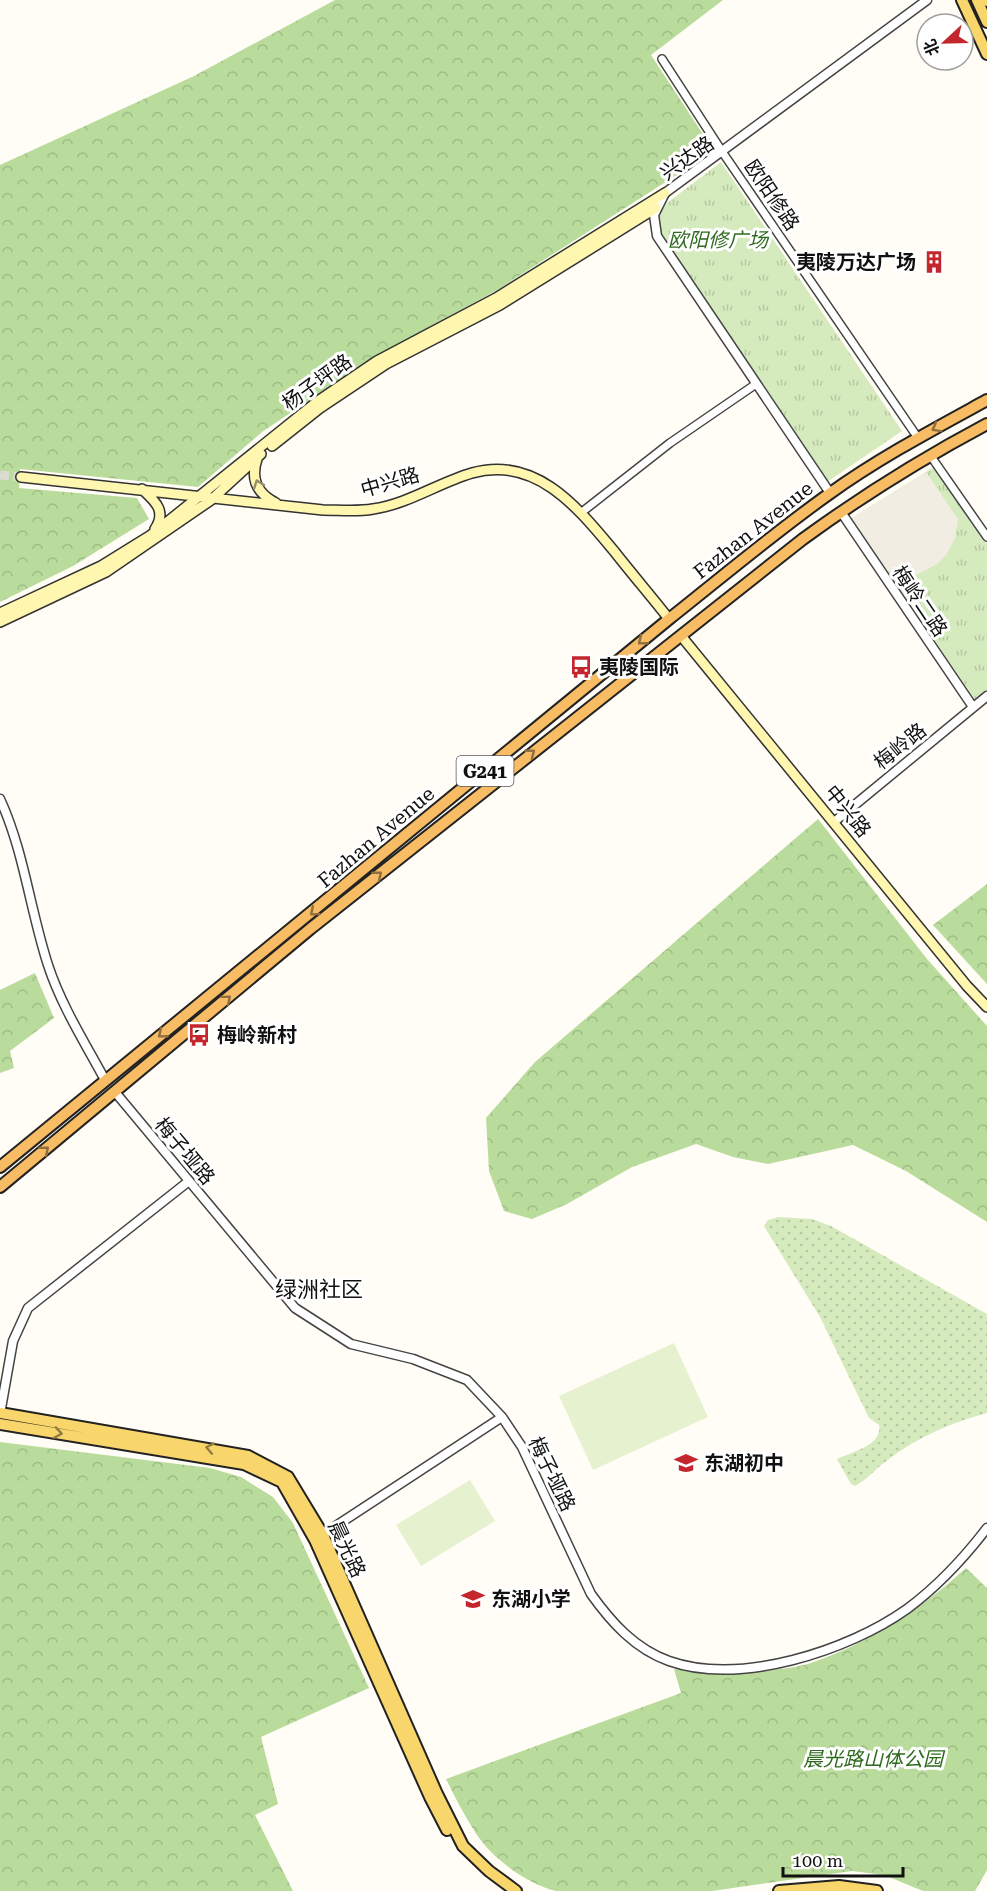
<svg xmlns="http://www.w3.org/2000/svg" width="987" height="1891" viewBox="0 0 987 1891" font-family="'Roboto Serif','Noto Sans SC',serif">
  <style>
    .grass { fill: url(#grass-dots) }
    .forest { fill: url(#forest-crowns) }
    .park { fill: url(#park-tufts) }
    .pitch { fill: #e6f2cf }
    .plaza { fill: #f1ede2 }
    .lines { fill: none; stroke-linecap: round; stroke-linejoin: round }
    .secondary-tunnel { stroke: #dbdad3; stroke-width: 9; stroke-dasharray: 9 4.5; stroke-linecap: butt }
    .minor-casing { stroke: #444; stroke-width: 10 }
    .tertiary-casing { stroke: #444; stroke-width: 11 }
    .secondary-casing { stroke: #333; stroke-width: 12 }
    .primary-casing { stroke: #222; stroke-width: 14 }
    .trunk-casing { stroke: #222; stroke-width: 14 }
    .minor { stroke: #fff; stroke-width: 7 }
    .tertiary { stroke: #fff; stroke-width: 8 }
    .secondary { stroke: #fff6b0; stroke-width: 9 }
    .primary { stroke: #f9d66b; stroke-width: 10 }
    .trunk { stroke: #f7bc64; stroke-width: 10 }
    .oneway { stroke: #906f3f }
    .oneway2 { stroke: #948f68 }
    .oneway3 { stroke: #917d42 }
    .labels { text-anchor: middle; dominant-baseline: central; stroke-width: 6; stroke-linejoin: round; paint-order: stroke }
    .shield { fill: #fff; stroke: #585858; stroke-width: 1.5 }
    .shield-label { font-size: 18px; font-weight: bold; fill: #111 }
    .street-label { font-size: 20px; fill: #111; stroke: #fff }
    .park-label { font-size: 20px; font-style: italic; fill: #2f6b1f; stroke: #fff }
    .poi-label { font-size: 20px; font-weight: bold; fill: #111; stroke: #fff; text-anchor: start }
    .quarter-label { font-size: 22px; fill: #111; stroke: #fff }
  </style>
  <defs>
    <pattern id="grass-dots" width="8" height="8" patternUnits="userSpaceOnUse" patternTransform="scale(1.5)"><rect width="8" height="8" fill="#d5ebbd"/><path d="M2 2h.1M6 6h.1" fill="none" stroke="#b6c8a1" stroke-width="1.8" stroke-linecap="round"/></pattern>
    <pattern id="forest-crowns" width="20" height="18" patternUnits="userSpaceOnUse" patternTransform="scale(1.5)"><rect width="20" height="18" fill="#b9dc9c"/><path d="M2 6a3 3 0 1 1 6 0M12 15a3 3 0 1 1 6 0" fill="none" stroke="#9ebc85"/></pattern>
    <pattern id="park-tufts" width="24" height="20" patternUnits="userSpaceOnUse" patternTransform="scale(1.5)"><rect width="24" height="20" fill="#d5ebbd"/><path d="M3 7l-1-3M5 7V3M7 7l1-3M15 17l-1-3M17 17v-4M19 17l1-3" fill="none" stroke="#b6c8a1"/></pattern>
  </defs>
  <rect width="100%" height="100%" fill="#fffdf5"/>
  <path class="grass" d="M778 1217 812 1219 831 1226 987 1314V1413C952 1422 918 1437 889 1459 877 1467 868 1479 855 1486L851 1484 837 1459C852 1452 883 1445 879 1425L869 1418 820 1317 764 1226 768 1220Z"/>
  <path class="forest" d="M335 0H723L651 55 714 151 497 290 374 357 262 432 198 487 20 469 19 488 137 498 149 519 73 566 0 602V165L194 76Z
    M818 819 927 959 987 1026V1222L906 1171 853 1145 768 1164 733 1157 696 1144 632 1167 567 1204 532 1219 504 1211 489 1171 486 1118 535 1062Z
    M987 884V984L933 925Z
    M35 973 54 1018 10 1051 14 1068 0 1073V990Z
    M0 1442 210 1468 241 1477 273 1497 293 1523 369 1688 261 1737 278 1804 255 1815 293 1891H0Z
    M966 1568 987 1588V1870L975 1891H923L884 1875 852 1871 712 1891H556C527 1884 491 1858 475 1832 464 1815 455 1797 446 1779L681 1693 674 1669C711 1673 775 1674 811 1663 870 1643 921 1609 966 1568Z"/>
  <path class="park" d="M721 162 902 431 827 482 659 235 657 217 667 203Z
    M934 467 987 544V692L976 701 852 518Z"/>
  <path class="pitch" d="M674 1343 708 1417 593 1470 559 1396Z
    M470 1480 495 1521 421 1566 396 1525Z"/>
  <path class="plaza" d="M926 472 958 519 955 538 947 554 937 564 916 575 897 577 884 568 852 518Z"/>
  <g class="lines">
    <path class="secondary-tunnel" d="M0 475 21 477"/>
    <g class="minor-casing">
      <path id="minor" d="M662 59 723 153 918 438
        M930 455 987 537
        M582 512 670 443 756 384"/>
    </g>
    <g class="tertiary-casing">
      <path id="tertiary" d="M830 493 657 236 654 215 665 193 927 0
        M841 512 973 707
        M0 799C24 851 30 910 48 965 61 1005 85 1043 105 1080
        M834 822 987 696
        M115 1092 295 1308 351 1344 413 1359 467 1380 502 1417 522 1447 591 1594C611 1622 635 1649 669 1661 740 1686 848 1651 907 1609 938 1586 964 1558 987 1528
        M0 1414 13 1341 28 1308 189 1181
        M319 1537 502 1417"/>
    </g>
    <g class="secondary-casing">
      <path id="secondary" d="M272 446 320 408 386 364 500 305 656 208
        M257 459C250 480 258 494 276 503
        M21 477 323 510C339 510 357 512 373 509 408 504 438 483 472 473 536 455 578 508 614 551 632 574 651 596 669 619
        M142 489C155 501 167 511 155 529
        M0 613 101 566 151 535 318 401 377 361 496 298 665 193
        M0 622 106 572 211 500 261 454
        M682 637 967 986 987 1007"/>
    </g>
    <g class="primary-casing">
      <path id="primary" d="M962 0 987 54
        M977 0 987 22
        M986 0 987 1
        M0 1413 248 1456 288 1477 323 1535 437 1794 463 1846 489 1871 516 1891
        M0 1424 244 1464 282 1482 315 1540 430 1797 447 1830
        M779 1891 839 1886 877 1891"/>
    </g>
    <g class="trunk-casing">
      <path id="trunk" d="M0 1167 669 619C722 577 774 533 829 494 879 458 934 429 987 400
        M0 1187 310 929 803 539C862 496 923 458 987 424"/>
    </g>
    <use href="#minor" class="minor"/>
    <use href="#tertiary" class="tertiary"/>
    <use href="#secondary" class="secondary"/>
    <use href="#primary" class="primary"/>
    <use href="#trunk" class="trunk"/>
  </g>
  <defs><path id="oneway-chevron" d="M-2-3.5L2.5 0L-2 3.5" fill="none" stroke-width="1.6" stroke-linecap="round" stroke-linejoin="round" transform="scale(1.5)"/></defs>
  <g class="oneway">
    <use href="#oneway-chevron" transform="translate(936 428) rotate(151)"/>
    <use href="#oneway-chevron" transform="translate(642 641) rotate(141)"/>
    <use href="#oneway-chevron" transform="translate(531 753) rotate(-38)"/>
    <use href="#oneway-chevron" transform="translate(378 875) rotate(-39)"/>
    <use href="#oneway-chevron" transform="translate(314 912) rotate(140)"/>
    <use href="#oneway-chevron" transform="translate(227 999) rotate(-40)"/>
    <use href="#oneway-chevron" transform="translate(162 1034) rotate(141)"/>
    <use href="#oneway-chevron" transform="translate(45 1150) rotate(-40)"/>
  </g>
  <use class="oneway2" href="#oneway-chevron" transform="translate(258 484) rotate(-110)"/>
  <g class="oneway3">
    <use href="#oneway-chevron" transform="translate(58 1433) rotate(9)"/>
    <use href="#oneway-chevron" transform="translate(210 1448) rotate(-169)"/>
  </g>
  <defs>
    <g id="building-bare" transform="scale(1.8)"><path d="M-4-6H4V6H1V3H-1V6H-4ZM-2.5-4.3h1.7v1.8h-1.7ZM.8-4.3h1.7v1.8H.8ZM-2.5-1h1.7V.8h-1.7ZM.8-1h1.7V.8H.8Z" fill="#c4262e" stroke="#fff" stroke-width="2.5" paint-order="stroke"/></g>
    <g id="bus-bare" transform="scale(1.8)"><path d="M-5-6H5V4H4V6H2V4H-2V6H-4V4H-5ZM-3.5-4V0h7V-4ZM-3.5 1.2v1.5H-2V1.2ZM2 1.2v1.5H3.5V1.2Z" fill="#c4262e" stroke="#fff" stroke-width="2.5" paint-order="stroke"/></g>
    <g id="school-bare" transform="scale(1.8)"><path d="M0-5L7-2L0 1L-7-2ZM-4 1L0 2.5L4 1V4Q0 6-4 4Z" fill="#c4262e" stroke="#fff" stroke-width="2.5" paint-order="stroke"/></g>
  </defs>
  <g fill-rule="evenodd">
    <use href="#building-bare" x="934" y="262"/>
    <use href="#bus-bare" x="581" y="667"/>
    <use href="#bus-bare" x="199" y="1035"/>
    <use href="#school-bare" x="686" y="1463"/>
    <use href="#school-bare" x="473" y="1599"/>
  </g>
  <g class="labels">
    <rect class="shield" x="456.5" y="756" width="57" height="30" rx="4.5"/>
    <g class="shield-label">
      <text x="485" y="771">G241</text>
    </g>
    <g class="street-label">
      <text transform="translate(687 158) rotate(-35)">兴达路</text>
      <text transform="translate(772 195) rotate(56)">欧阳修路</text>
      <text transform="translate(317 382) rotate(-36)">杨子坪路</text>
      <text transform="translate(390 482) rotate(-16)">中兴路</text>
      <text transform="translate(753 530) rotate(-38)">Fazhan Avenue</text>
      <text transform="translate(920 601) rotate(56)">梅岭二路</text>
      <text transform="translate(900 746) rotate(-39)">梅岭路</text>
      <text transform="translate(848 811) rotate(51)">中兴路</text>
      <text transform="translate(376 837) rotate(-40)">Fazhan Avenue</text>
      <text transform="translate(185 1151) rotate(50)">梅子垭路</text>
      <text transform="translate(552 1474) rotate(64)">梅子垭路</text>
      <text transform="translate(347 1549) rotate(65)">晨光路</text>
    </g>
    <g class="park-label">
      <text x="718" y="240">欧阳修广场</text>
      <text x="873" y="1759">晨光路山体公园</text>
    </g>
    <g class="poi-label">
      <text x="916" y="262" text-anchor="end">夷陵万达广场</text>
      <text x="599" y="667">夷陵国际</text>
      <text x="217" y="1035">梅岭新村</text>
      <text x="704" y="1463">东湖初中</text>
      <text x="491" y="1599">东湖小学</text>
    </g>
    <g class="quarter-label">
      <text x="319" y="1289">绿洲社区</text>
    </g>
  </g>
  <g transform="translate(945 42) rotate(248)"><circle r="28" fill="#ffffff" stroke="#a0a0a0" stroke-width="1.5"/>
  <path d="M0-4.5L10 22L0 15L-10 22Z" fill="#c4262e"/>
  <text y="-9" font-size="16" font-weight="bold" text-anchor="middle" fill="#111111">北</text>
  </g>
  <path d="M783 1867v9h120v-9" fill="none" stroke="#111111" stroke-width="3"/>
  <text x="792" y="1867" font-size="18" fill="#111111" stroke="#ffffff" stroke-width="4.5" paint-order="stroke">100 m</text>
</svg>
